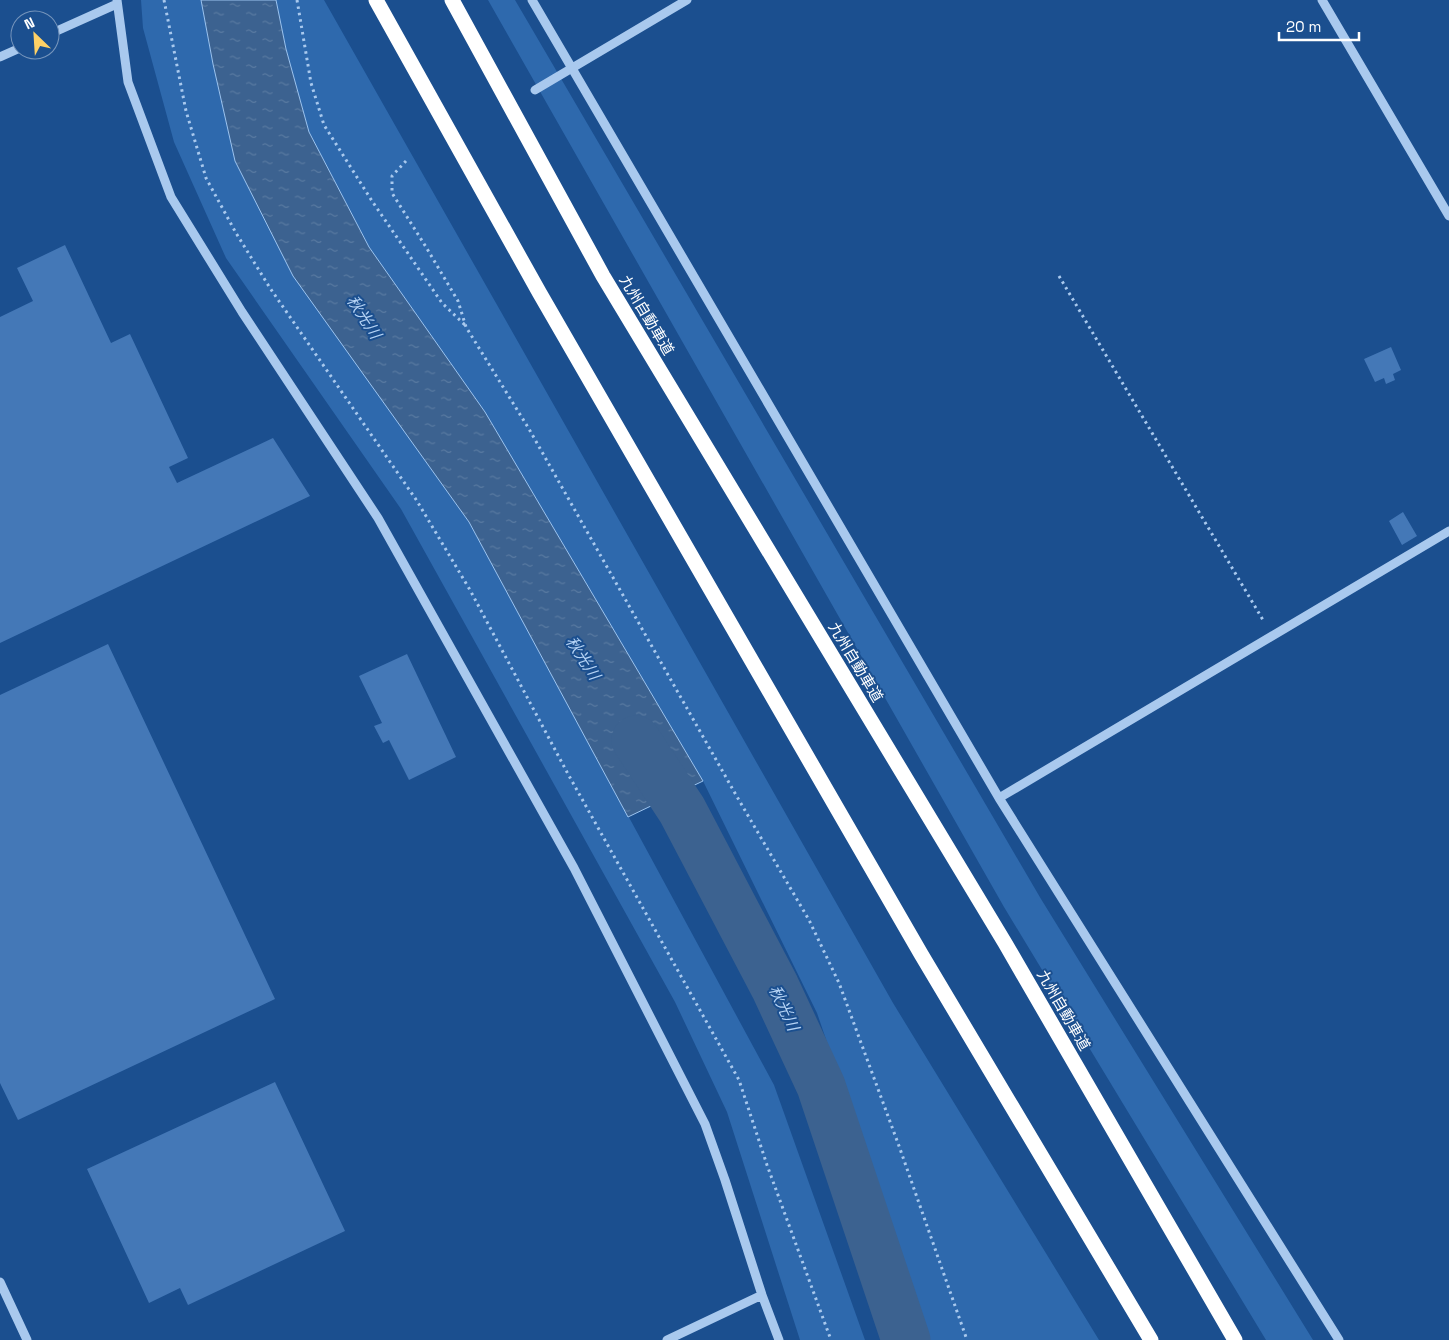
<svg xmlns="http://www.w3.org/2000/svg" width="1449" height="1340" viewBox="0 0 1449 1340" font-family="'Space Grotesk','Noto Sans JP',sans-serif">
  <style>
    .green { fill: #2e69ad }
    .water { fill: url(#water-ripples); stroke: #9cc4f0 }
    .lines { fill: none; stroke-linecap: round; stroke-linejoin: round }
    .river { stroke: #3c6290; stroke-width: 49 }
    .building { fill: #4478b7 }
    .path { stroke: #a9c9ee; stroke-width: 3; stroke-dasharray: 2.5 4; stroke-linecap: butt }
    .minor { stroke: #a9c9ee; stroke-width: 9 }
    .highway { stroke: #fff; stroke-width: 15 }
    .labels { text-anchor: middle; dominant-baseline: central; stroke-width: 4; stroke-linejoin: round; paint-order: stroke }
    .street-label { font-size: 15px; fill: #fff; stroke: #1b4f8f }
    .water-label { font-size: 16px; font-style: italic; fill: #b5d3f5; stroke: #1b4f8f }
  </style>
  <defs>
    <pattern id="water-ripples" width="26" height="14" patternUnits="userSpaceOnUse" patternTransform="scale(1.25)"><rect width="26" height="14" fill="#3c6290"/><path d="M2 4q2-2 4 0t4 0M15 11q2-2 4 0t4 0" fill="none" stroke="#597aa1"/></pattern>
  </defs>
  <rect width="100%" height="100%" fill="#1b4f8f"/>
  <path class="green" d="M141 0H201L213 64 235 161 294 276 469 522 774 1085 865 1340H800L727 1112 675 1002 401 509 226 258 174 142 143 28Z
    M276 0H324L893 1003 1099 1340H929L817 1013 703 781 485 412 369 247 309 132 286 49Z
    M488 0H515L1041 899 1313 1340H1266L1004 907Z"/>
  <path class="water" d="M201 0H276L286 49 309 132 369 247 485 412 703 781 628 817 469 522 293 276 235 161 213 64Z"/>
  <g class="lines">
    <path class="river" d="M636 740 682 810 775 987 821 1086 906 1340"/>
  </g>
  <path class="building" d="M65 245 111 343 130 334 188 458 169 467 177 483 273 438 310 496 0 643V317L33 301 17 268Z
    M1391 347 1401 370 1393 374 1395 380 1386 384 1384 378 1375 382 1364 359Z
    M1403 512 1417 536 1402 545 1389 521Z
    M108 644 275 999 18 1120 0 1083V695Z
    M407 654 456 757 409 780 389 740 383 743 374 726 382 723 359 676Z
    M275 1082 345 1231 188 1305 180 1288 149 1303 87 1169Z"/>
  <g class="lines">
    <path class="path" d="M164 0 186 111 206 178 236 233 270 288 417 501 470 590 568 774 739 1080 767 1165 831 1340
      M297 0 311 83 324 125 372 201 442 303 466 326
      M406 161 392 176V193L426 247 458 301 466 327 529 429 736 795 809 920 839 983 899 1146 967 1340
      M1059 276 1263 620"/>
    <path class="minor" d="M117 0 128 82 171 197 242 312 378 518 574 868 705 1124 725 1180 762 1295 779 1340
      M532 0 999 798 1339 1340
      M1322 0 1449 216
      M50 34 117 4
      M0 57 20 48
      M535 90 687 0
      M999 798 1449 531
      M0 1282 27 1340
      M667 1340 762 1295"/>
    <path class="highway" d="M376 0 539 292 921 954 1151 1340
      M452 0 603 276 1005 943 1235 1340"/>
  </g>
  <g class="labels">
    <g class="street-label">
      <text transform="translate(647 315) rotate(59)">九州自動車道</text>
      <text transform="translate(856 662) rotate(59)">九州自動車道</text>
      <text transform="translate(1064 1010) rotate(60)">九州自動車道</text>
    </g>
    <g class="water-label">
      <text transform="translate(364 317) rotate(57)">秋光川</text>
      <text transform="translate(583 658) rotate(57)">秋光川</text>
      <text transform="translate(784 1008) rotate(65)">秋光川</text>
    </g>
  </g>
  <g transform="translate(35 35) rotate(335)"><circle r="24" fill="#1b4f8f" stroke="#7695bc"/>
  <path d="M0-4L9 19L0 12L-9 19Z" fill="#ffd166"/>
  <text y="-8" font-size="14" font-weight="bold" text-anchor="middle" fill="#ffffff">N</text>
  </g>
  <path d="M1279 32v8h80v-8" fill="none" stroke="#ffffff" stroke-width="2.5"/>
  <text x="1286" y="32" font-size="15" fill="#ffffff" stroke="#1b4f8f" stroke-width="4" paint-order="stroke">20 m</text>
</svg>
